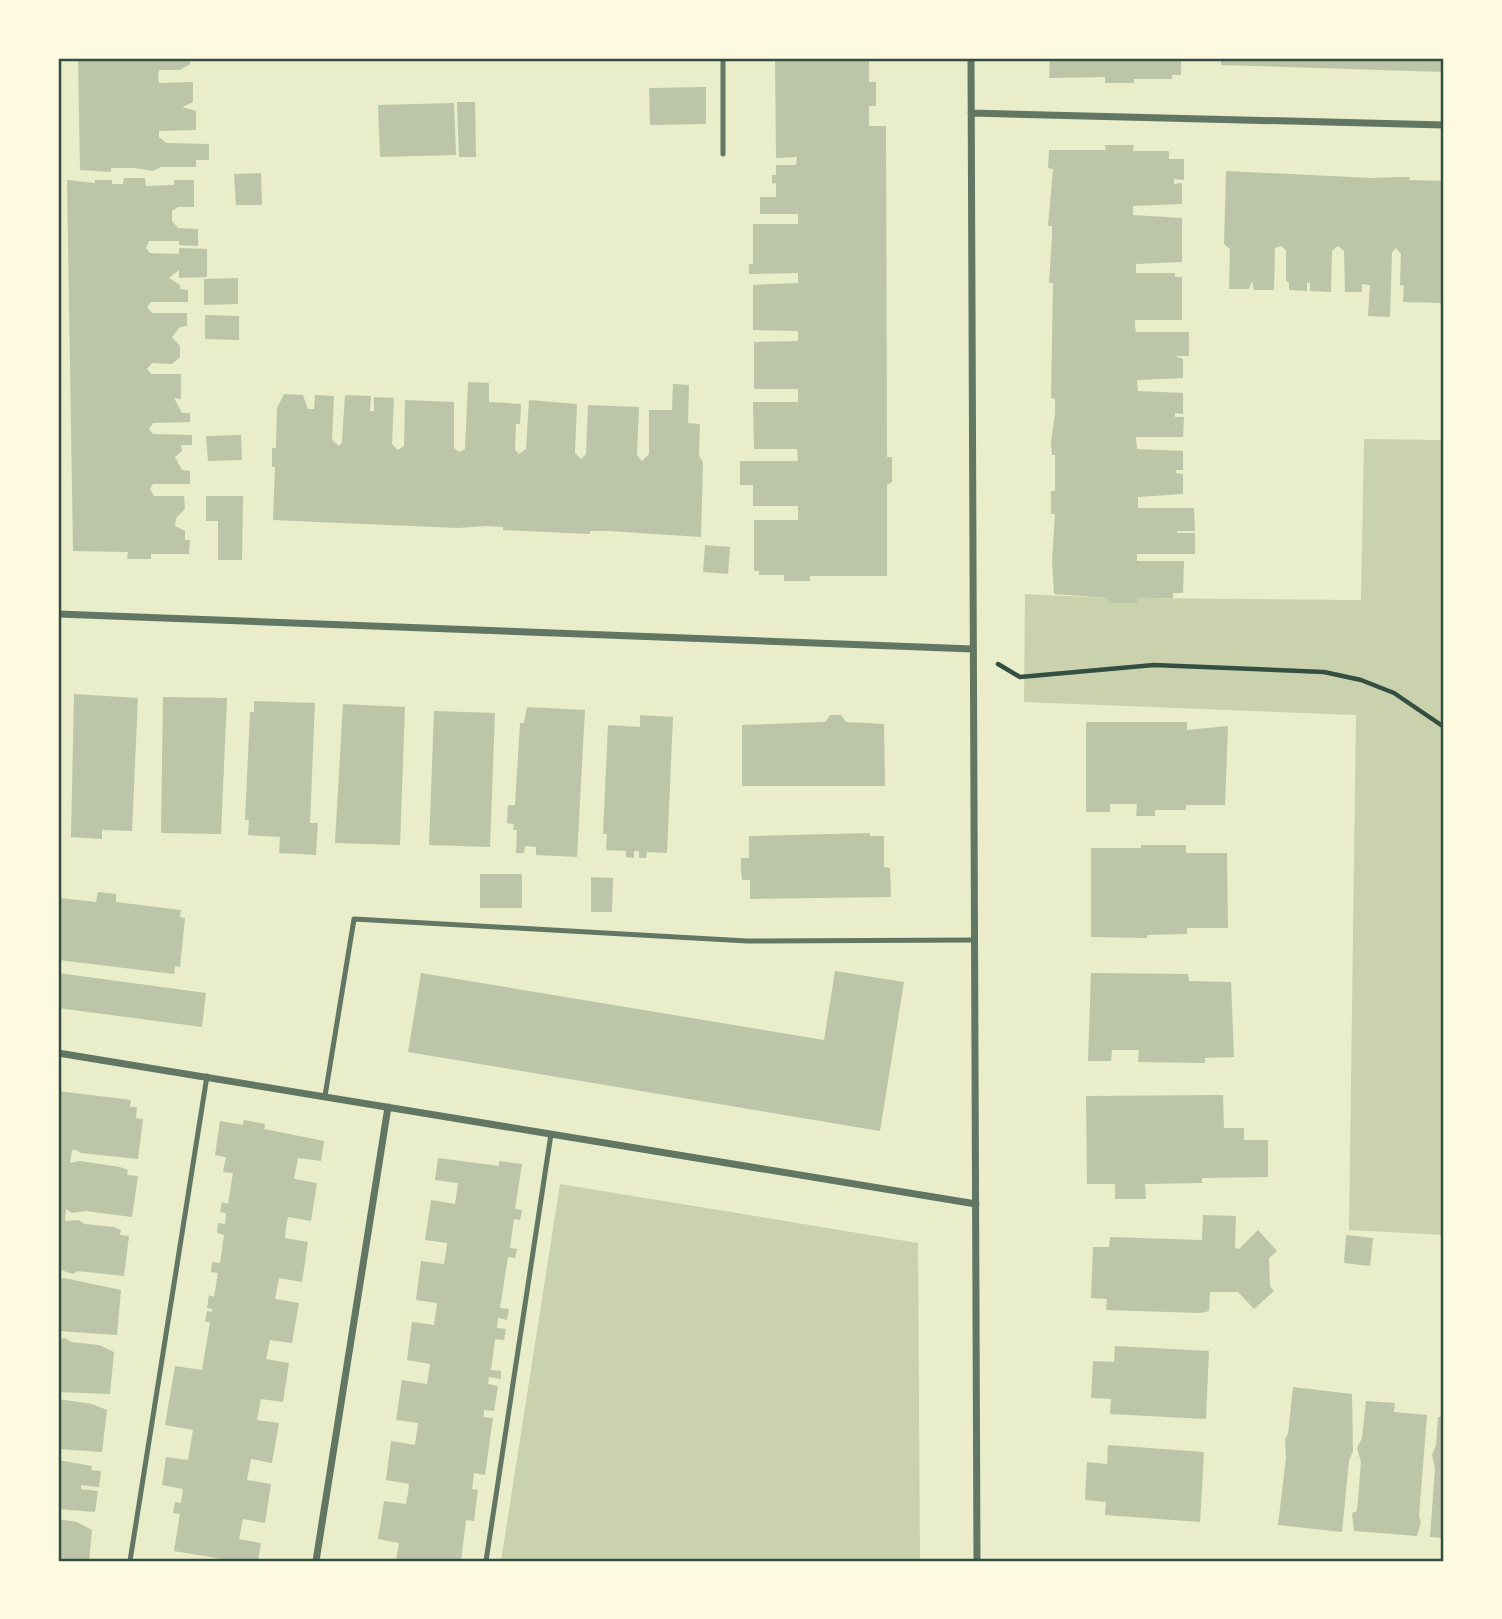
<svg xmlns="http://www.w3.org/2000/svg" width="1502" height="1619" viewBox="0 0 1502 1619" font-family="'Asap Condensed',sans-serif">
  <style>
    .green { fill: #cad2ad }
    .building { fill: #bcc5a7 }
    .lines { fill: none; stroke-linecap: round; stroke-linejoin: round }
    .path { stroke: #344e41; stroke-width: 4.5 }
    .service { stroke: #617663; stroke-width: 5 }
    .minor { stroke: #617663; stroke-width: 7 }
    .neatline { fill: none; stroke: #344e41; stroke-width: 2.5 }
  </style>
  <rect width="100%" height="100%" fill="#e9edc9"/>
  <path class="green" d="M1364 439 1444 440V1235L1349 1230 1356 715 1024 702 1025 594 1108 598 1109 603H1136L1137 598 1361 600Z
    M560 1184 918 1243 920 1561H501Z"/>
  <path class="building" d="M78 58H190V64L180 70H159L158 77 159 83 193 82V102L182 107 196 111V130L159 131V137L166 143 209 144V160H196V167H161L153 171 135 168H111V172L80 170Z
    M775 58H869V82H876V106H869V126H886L887 453V457H892V482L887 485V576H810V581H784V575H759V571H754V520H798V506H753V485H740V461H798L797 449H754L753 402H798V389H754V342L798 341V331L753 330V285L798 283V273L749 274V264H753V224H798V214H760V197H776V183L772 184V175H776V165H796L797 157 776 158Z
    M1050 58H1181V75H1172V79H1134V83H1105V77L1049 78Z
    M1221 58H1444V72L1221 65Z
    M706 87V124L650 125 649 88Z
    M457 102H475L476 157H459Z
    M454 103 456 155 380 157 378 105Z
    M1105 145H1134L1133 151H1169V159H1184V180L1174 179V184L1182 183V204L1133 206V215L1182 218V262L1136 264V273H1175V277H1182V320H1135V326L1136 332H1189V356H1175L1183 359V378L1137 380 1138 391 1183 393V414L1175 413V417H1184L1183 437H1136L1137 449 1183 451V470H1176V473L1183 474V494L1138 497V508H1194L1195 531H1177V533H1195V554H1137V561H1184L1183 593H1173V598H1137V603H1108V598L1054 594 1052 561 1055 514H1051V491H1055V455H1052L1051 442 1055 413V399L1051 398 1053 283H1049L1052 238V226H1048L1053 169 1048 168 1049 150H1106Z
    M1226 171 1371 178 1399 177H1410L1409 180 1444 181V303L1403 302 1404 286 1400 285 1401 254 1396 248 1392 252 1390 317 1368 316 1370 285 1362 284V292H1345L1344 251 1338 246 1332 251 1331 292 1310 291V283H1307V291L1289 290V282L1286 281V250L1281 246 1275 248 1274 290H1254L1252 281 1249 289H1229L1230 249 1224 244Z
    M261 173 262 205H236L234 174Z
    M124 178H145L146 186 174 185V180H194V207H178L172 211V221L178 228 198 229V246L179 245V241H149L146 248 150 253 179 254V248L207 249V277L179 278V270L169 278 180 285V289L188 290V302H151L147 307 152 313H187V326L180 327 172 337 180 346V357L172 364 152 363 147 369 151 374H181V399L174 398 182 413H190V422L153 423 149 429 153 434 192 435V445H181L182 451 175 457 182 470 190 471V484H153L150 489 154 496H184L185 509 176 518 175 526 185 531V540H190L189 554H151V559H127L128 552 73 551 67 180 95 183V180H112V184H123Z
    M238 278V304L204 305V279Z
    M205 315 239 316V340L205 339Z
    M468 382 489 383V402L521 404 520 424H516L515 450 519 454 526 449 529 400 577 404 575 453 581 459 586 454 588 405 639 407 637 455 642 461 649 454V410H672L673 384 689 385 688 423 700 424 699 456 703 462 701 537 609 531H590V534L503 530V527L487 526 457 528 273 520 275 467H272V448H276L277 408 284 394 303 395 308 409H314L315 395 334 396 332 440 339 446 342 442 345 395 371 396 370 411H374V397L394 398 392 444 398 450 404 446 405 400 454 402V448L459 452 465 449Z
    M241 435 242 460 208 461 206 436Z
    M206 496H243L242 560H218V521H206Z
    M705 545 730 547 728 574 703 572Z
    M74 694 138 698 132 831 102 830V839L71 837Z
    M163 697 227 698 221 834 161 833Z
    M254 701 315 703 310 823H318L316 855 279 853 280 837 248 835 249 820H245L250 712H254Z
    M343 704 405 707 400 845 335 843Z
    M527 707 585 710 577 857 536 855V847L525 846 524 853H516L517 830H513L514 824 507 823 508 805H515L520 723H524Z
    M434 711 495 713 490 847 429 845Z
    M640 715 673 717 667 853 647 852 646 858H639V851H634V858L626 857V851L606 850 607 834H603L608 725 640 727Z
    M830 715H841L846 722 884 724 885 786H742V725L825 722Z
    M1086 722H1187V730L1228 726 1225 805H1186V810H1155V816H1136L1137 804H1110V812H1086Z
    M870 833V836H884V867L890 868 891 897 750 899V880H742L741 870V858H749V836Z
    M1141 845H1186V853H1227L1228 928H1187V934L1147 935V938L1091 937V848H1141Z
    M480 874H522V908H480Z
    M591 877 613 878 612 912H591Z
    M98 892 116 894V902L181 910 180 917 185 918 180 967 175 966 174 974 58 960 60 898 96 902Z
    M835 971 904 982 880 1131 408 1052 421 973 824 1040Z
    M58 973 206 993 202 1027 58 1008Z
    M1091 973 1188 974 1189 981 1231 982 1234 1057 1205 1058V1063L1138 1062 1139 1050H1112L1111 1061H1088Z
    M58 1091 131 1100 130 1107H137L136 1118 143 1119 138 1159 81 1153 76 1150H72L71 1157 70 1163 80 1161 120 1167 128 1170 127 1175 138 1176 132 1217 86 1211 72 1213 66 1209 65 1221 79 1220 84 1224 114 1227 121 1230 120 1235 129 1236 124 1276 78 1271 73 1274 58 1269Z
    M1223 1095 1224 1128H1244V1140H1268V1177L1202 1178V1183L1145 1184 1146 1199H1115V1184H1087L1086 1096Z
    M244 1120 265 1124 264 1129 324 1141 321 1161 298 1158 294 1179 317 1183 311 1221 288 1217 286 1227 285 1238 308 1242 302 1282 279 1278 275 1299 299 1303 292 1343 270 1340 266 1359 289 1363 283 1402 261 1399 257 1420 279 1423 272 1463 251 1459 247 1480 271 1484 265 1523 243 1519 239 1539 261 1543 258 1561H234L174 1551 180 1514 173 1513 175 1502 181 1503 183 1489 162 1485 166 1457 188 1460 193 1430 165 1425 175 1366 202 1370 210 1322H205L207 1311 212 1312V1309L207 1308 209 1295 214 1297 218 1273 211 1272 212 1262 220 1263 224 1235 217 1233 218 1223 225 1224 226 1213 220 1212 222 1202 228 1204 233 1173 223 1172 226 1157 215 1155 220 1121 243 1125Z
    M438 1158 499 1166V1161L522 1164 515 1209 522 1210 520 1220 514 1219 510 1248 517 1249 515 1258 508 1257 500 1308 509 1309 507 1320 498 1318 497 1328 506 1329 504 1340 495 1339 491 1370 501 1371V1379L489 1377 488 1384 498 1386 494 1411 484 1410V1413L483 1417 493 1418 485 1475 474 1473 472 1489 478 1490 474 1521 466 1520 461 1561H396L399 1543 378 1539 384 1501 406 1504 408 1493 409 1484 386 1480 391 1441 415 1445 418 1423 396 1420 402 1380 427 1384 430 1364 407 1360 412 1322 434 1325 437 1303 416 1300 421 1261 444 1264 446 1252 447 1243 425 1240 431 1200 455 1204 458 1183 435 1180Z
    M1203 1215 1236 1216 1235 1248 1239 1249 1258 1230 1277 1251 1269 1258 1270 1286 1274 1291 1254 1309 1238 1292H1210L1209 1311 1200 1313 1106 1310 1107 1299 1091 1298 1093 1247H1109L1110 1237 1202 1240Z
    M1346 1235 1373 1238 1370 1266 1344 1263Z
    M64 1278 121 1290 117 1335 58 1331V1280Z
    M65 1338 71 1342 99 1345 114 1352 110 1394 58 1392V1339Z
    M1115 1346 1209 1351 1206 1419 1110 1414 1111 1399 1091 1398 1093 1361 1114 1362Z
    M1293 1387 1352 1394 1353 1451 1349 1461 1342 1532 1278 1525 1286 1458 1285 1439 1288 1434Z
    M58 1399 92 1404 107 1410 102 1452 58 1449Z
    M1366 1401 1395 1403 1394 1412 1427 1415 1419 1516 1421 1522 1417 1536 1354 1531 1352 1513 1357 1511 1361 1462 1357 1448 1362 1438Z
    M1442 1403H1444V1538L1430 1537 1435 1468 1432 1455 1436 1445 1438 1417H1441Z
    M1108 1445 1204 1452 1200 1522 1105 1515 1106 1502 1085 1500 1087 1462 1107 1464Z
    M58 1460 92 1466 91 1470 101 1471 99 1487 81 1485V1489L98 1491 95 1512 58 1509Z
    M58 1519 77 1522 92 1530 89 1561H58Z"/>
  <g class="lines">
    <path class="path" d="M998 664 1020 677 1154 665 1324 672 1361 680 1394 693 1444 727"/>
    <path class="service" d="M723 58V154
      M325 1096 354 919 747 941 973 940
      M130 1561 207 1076
      M486 1561 551 1134"/>
    <path class="minor" d="M971 58 977 1561
      M971 113 1444 125
      M58 614 973 649
      M58 1053 976 1204
      M316 1561 388 1107"/>
  </g>
  <rect width="1502" height="1619" fill="none" stroke="#fefae0" stroke-width="119"/>
  <rect x="60" y="60" width="1382" height="1500" class="neatline"/>
</svg>
